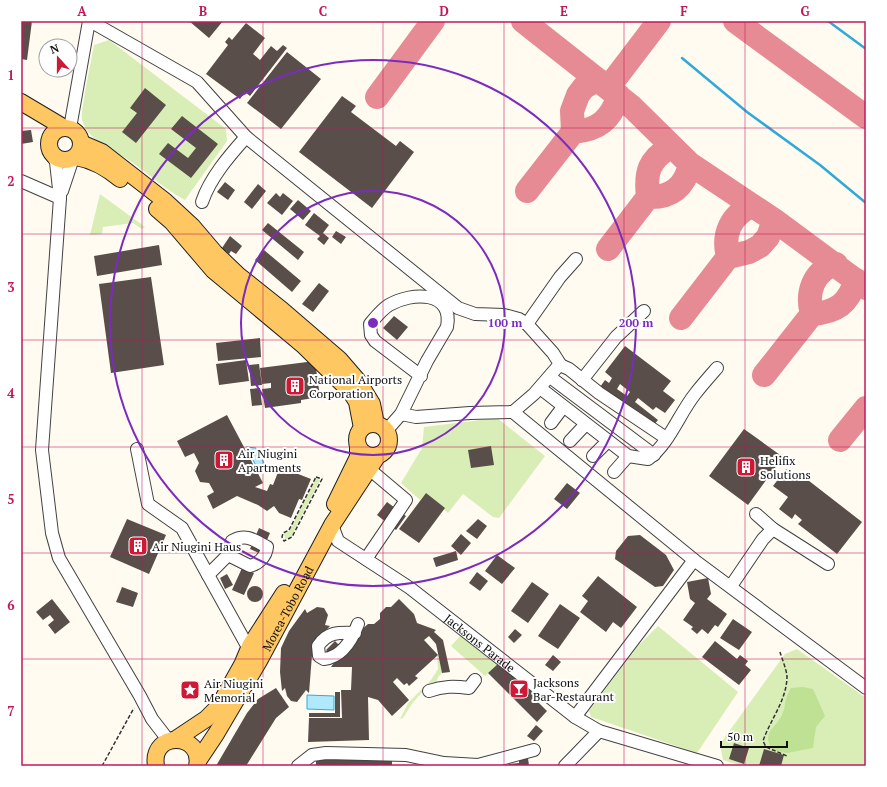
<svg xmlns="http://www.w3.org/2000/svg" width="887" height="787" viewBox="0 0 887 787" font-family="'PT Serif',serif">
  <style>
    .green { fill: #d9eeb6 }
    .forest { fill: #bfe194 }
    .water { fill: #b0e8fc; stroke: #30a9da }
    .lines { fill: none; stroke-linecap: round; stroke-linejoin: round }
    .stream { stroke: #30a9da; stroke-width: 2.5 }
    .taxiway { stroke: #e68a93; stroke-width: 24 }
    .building { fill: #594e4a; fill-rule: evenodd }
    .minor-casing { stroke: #424242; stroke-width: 14 }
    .major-casing { stroke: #202020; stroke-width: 18 }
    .path { stroke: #313131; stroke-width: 1.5; stroke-dasharray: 4 2; stroke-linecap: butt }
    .minor { stroke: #fff; stroke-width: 12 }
    .major { stroke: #ffc761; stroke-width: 16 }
    .grid { fill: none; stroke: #c2185b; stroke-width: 1; stroke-opacity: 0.55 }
    .ring { fill: none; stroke: #7b2cbf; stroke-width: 2 }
    .labels { text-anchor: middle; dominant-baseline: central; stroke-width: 4; stroke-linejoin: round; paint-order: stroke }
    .poi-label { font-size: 12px; fill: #0f0f0f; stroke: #fff; text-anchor: start }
    .street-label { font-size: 12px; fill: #0f0f0f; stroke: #fff }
    .centre { fill: #7b2cbf; stroke: #fff; stroke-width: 2 }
    .ring-label { font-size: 12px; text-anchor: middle; font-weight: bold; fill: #7b2cbf; stroke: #fff; stroke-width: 4; stroke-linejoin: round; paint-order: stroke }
    .neatline { fill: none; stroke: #c2185b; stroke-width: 1.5 }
    .grid-label { font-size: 13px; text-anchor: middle; font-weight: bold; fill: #c2185b }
  </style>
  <rect width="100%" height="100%" fill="#fffbf1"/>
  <path class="green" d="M109 40 226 129 227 141 185 200C165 189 151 176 133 163 116 150 89 143 82 120 80 113 92 57 94 45Z
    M100 194 145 227 142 229 133 223 103 227 102 234 90 235Z
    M497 418 545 456 499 518 493 517 463 494 448 513 426 493 420 500 401 483 422 448 424 427Z
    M316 478 320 480 292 535 290 538 285 539 284 533 290 530Z
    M658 626 738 692 697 753 591 717 589 711 638 646Z
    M463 635 498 664 485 676 451 646 460 636Z
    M797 649 866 698V766H742L723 760 720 744 785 654Z
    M437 656H439L442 673 438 677 436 683C420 690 412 704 403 718L400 719 408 703 431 680 438 669Z"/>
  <path class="forest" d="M803 687 813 689 825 716 816 727 813 748 787 753 773 750C760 733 776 728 782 715 787 704 783 701 791 688Z"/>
  <path class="water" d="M246 447 256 448 264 463 260 473Z
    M307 695 334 696V710L307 709Z"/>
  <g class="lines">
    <path class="stream" d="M828 21 866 49
      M682 58 747 112 820 165 866 203"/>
    <path class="taxiway" d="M523 21 632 107 690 164 774 220 866 288
      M735 21 866 117
      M608 88 659 21
      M377 97 433 21
      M573 132C599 130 610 120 619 96
      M527 191 573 132 572 111 578 95 584 87 598 80
      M648 197C645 172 649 160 670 147
      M608 249 648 197C671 198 685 187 690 164
      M728 257C722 234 731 215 752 206
      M812 314C806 293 813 271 836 264
      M681 318 728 257 749 252 760 246 768 237 774 220
      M764 375 812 314C837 312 848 304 856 280
      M840 440 866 408"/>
  </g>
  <path class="building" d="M21 21H32L27 60 21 59Z
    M189 21H223L209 38Z
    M246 23 265 38 253 54 260 60 271 46 277 51 283 45 287 48 250 96 245 92 240 99 206 74 228 45 225 42 229 37 232 40Z
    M287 52 321 79 281 129 247 103Z
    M145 88 166 105 136 143 122 132 137 113 130 108Z
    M342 96 356 106 351 112 396 146 400 141 414 152 372 208 299 152Z
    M182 116 218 144 191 178 159 154 168 143 188 158 196 148 171 129Z
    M31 130 33 142 21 144V131Z
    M225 182 235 190 228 200 217 192Z
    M258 184 266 191 252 209 244 202Z
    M276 193 280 197 283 193 293 201 282 215 267 203Z
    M298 200 311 211 303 220 290 209Z
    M314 213 329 225 323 233 329 238 324 245 317 239 320 236 305 225Z
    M268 223 304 252 298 260 262 230Z
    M336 231 346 237 341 244 332 237Z
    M230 236 242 246 236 254 231 251 229 254 222 248Z
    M159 245 162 265 97 276 94 256Z
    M264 250 301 281 292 292 255 260Z
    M151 277 164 365 111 373 99 284Z
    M319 283 329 291 313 312 302 304Z
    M394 316 408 327 397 340 383 328Z
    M260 338 261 357 218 361 216 343Z
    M625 346 671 381 663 391 675 400 665 413 656 407 653 410 638 398 635 402 658 420 653 426 600 387 605 380 609 383 612 378 605 372ZM620 384 630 392 627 396 617 389Z
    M246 360 249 381 219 385 216 364Z
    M315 361 320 397 301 400V403L265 408 262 389 271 388V383L262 384 260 368Z
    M259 364 262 385 251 386 249 365Z
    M260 388 262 405 252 406 250 389Z
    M227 415 263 483 255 487 267 491 270 484 273 485 280 467 311 479 302 500 299 499 291 518 279 513 274 506 267 511 258 505 237 496 213 509 207 496 214 492 209 483 200 482 195 471 199 463 194 453 185 457 177 441Z
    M744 429 783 457 748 505 709 476Z
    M491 446 494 465 471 468 468 450Z
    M786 469 802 480 804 477 862 522 837 554 798 524 802 520 795 514 792 519 779 509 788 497 773 486Z
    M567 483 580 493 567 509 554 499Z
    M426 493 445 508 419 543 399 529Z
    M387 502 406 516 396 530 377 515Z
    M127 519 166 535 149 574 110 557Z
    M478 519 487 526 477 539 466 531Z
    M259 528 270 533 261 554 250 549Z
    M461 534 471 543 461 555 451 546Z
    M640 535 666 555 674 570 663 586 655 587 615 559 616 551 628 536Z
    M456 551 458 560 436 567 433 558Z
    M497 555 515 568 502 584 485 571Z
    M242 568 254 573 244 595 232 590Z
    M477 572 488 581 480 591 469 583Z
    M227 574 233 585 225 589 220 578Z
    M598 576 637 607 621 628 613 622 606 632 580 612 588 601 582 596Z
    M708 578 711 594 707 599 727 614 718 627 715 625 708 634 702 629 697 634 691 629 693 627 683 620 695 603 690 599 687 582Z
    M532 582 549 594 528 623 511 611Z
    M247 594a8 8 0 1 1 16 0a8 8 0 1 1-16 0Z
    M122 587 138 593 133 607 116 602Z
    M52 599 70 622 55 634 48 625 54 620 50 615 43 620 36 612Z
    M399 599 414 614 417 623 436 630 434 632 443 640 450 672 442 673 436 644 429 636 424 640 438 655 415 676 418 678 409 686 407 683 404 685 397 678 393 682 409 700 392 716 378 700 368 697 369 740 308 742 309 718H342L341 690H351L352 667H331L336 660 326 650 335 641 345 651 358 640V633L368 624H374L380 619V613L386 607H391Z
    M560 604 580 618 558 649 538 636Z
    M317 607 324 608 328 615 325 625 330 626 318 639 312 655 309 693 306 690 297 702 291 701 287 696 285 688 282 691 280 672 281 648 289 631 305 609 307 613Z
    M733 619 752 632 739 650 720 638Z
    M515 629 522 635 514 643 508 637Z
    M715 641 737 659 740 655 748 661 745 665 751 670 739 685 702 657Z
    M553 655 561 662 553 671 545 665Z
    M499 663 507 667 539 697 536 700 547 711 537 722 488 673Z
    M276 688 289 707 276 718 246 766H216L247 713 258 699Z
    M335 692H340V717H309V713H335Z
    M536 725 543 731 534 741 527 736Z
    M734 743 749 748 744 764 729 759Z
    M764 749 784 755 781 766H759Z
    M392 758V766H316V759Z
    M528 758 529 766H509V764L519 763V759Z"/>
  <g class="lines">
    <g class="minor-casing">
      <g id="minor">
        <path d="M90 21 197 82 246 137 458 308 475 314 504 315 519 319 527 324 553 353 560 364 534 394 513 412 470 413 416 417 401 414"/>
        <path d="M70 128 89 21"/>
        <path d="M51 153 56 162 60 198 42 450 52 533 59 558 140 696 152 719 169 741"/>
        <path d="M21 181 60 198"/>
        <path d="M62 191 73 158"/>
        <path d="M202 202C210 178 229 156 246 137"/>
        <path d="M527 324 560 277 576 259"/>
        <path d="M560 365 569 369 599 393 666 438"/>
        <path d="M550 377 654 455"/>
        <path d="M582 380 616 337 644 311"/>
        <path d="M540 388 628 456 648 459C669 444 679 414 695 394 702 385 710 376 717 368"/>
        <path d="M513 412 694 560 866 688"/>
        <path d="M551 423 563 407"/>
        <path d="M386 431 401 414 427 361 447 327C454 290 411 292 389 305 382 309 375 318 370 324L371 335 375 341 421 376"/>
        <path d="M570 441 586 424"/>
        <path d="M137 449 148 504 182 528 249 649"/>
        <path d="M593 456 608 441"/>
        <path d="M614 472 628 456"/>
        <path d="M756 514 773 529 828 564"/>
        <path id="s1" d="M332 525 338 541 410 588 575 717 599 731 717 766"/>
        <path d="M366 559 406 500 368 468"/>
        <path d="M208 575 228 555 250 566C258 564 266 557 267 547 254 540 246 533 232 541L228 555"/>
        <path d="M731 586 763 539 773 529"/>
        <path d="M355 633C339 632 327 632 318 646L319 656 324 659C342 657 352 640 358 624"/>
        <path d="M429 691C443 686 454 686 469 688L475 680"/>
        <path d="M575 717 694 560"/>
        <path d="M298 766 312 755 326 753 406 755 444 763 478 765 534 750"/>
        <path d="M565 766 599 731"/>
      </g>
    </g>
    <g class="major-casing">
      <g id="major">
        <path d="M21 102 63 127"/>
        <circle cx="65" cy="144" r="16"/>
        <path d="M81 143 102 152 165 201 192 226 215 253 238 275 282 310 339 359 358 381 372 404 376 424"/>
        <path d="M76 157C93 160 107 168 120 179"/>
        <path d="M157 209 172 222 213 270 303 345 350 391 357 402 362 428"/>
        <circle cx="373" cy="440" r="16"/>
        <path d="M335 504 358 457V446"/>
        <path d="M176 739 206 719 219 706 242 665 250 646 284 593"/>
        <path id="s2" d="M198 761 216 734 259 661 332 525 378 455"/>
        <path d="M156 766C150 730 204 733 197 766"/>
      </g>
    </g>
    <path class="path" d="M316 477 322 479 292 537 284 541 282 537 283 533 289 530Z
      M780 652C782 659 786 668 787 676 787 700 770 720 763 741L766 747 787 756
      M102 766 134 708"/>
    <use href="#minor" class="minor"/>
    <use href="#major" class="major"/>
  </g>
  <path class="grid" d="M142 21V766M263 21V766M383 21V766M504 21V766M624 21V766M745 21V766M21 128H866M21 234H866M21 340H866M21 447H866M21 553H866M21 659H866"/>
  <g class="ring">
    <circle cx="373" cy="323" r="132"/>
    <circle cx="373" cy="323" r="263"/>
  </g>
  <defs>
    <g id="building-square" transform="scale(1)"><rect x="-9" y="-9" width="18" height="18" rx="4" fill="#ce1835" stroke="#fff"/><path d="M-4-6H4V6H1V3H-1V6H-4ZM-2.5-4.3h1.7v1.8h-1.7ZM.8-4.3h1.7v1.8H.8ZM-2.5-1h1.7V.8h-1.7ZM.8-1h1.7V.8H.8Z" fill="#fff"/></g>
    <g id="bar-square" transform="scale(1)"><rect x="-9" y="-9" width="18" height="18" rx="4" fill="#ce1835" stroke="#fff"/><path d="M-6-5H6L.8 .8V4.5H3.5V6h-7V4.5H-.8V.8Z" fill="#fff"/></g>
    <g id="sight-square" transform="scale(1)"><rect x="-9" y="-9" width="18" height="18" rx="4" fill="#ce1835" stroke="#fff"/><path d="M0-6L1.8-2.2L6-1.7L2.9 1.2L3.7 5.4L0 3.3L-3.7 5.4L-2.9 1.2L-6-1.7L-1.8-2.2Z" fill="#fff"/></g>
  </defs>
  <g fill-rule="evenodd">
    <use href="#building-square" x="295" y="386"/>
    <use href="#building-square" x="224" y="460"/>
    <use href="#building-square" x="746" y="467"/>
    <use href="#building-square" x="138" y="546"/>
    <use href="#bar-square" x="519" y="689"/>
    <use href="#sight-square" x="190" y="690"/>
  </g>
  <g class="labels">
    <g class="poi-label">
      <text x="309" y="379">National Airports<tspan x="309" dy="14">Corporation</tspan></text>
      <text x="238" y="453">Air Niugini<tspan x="238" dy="14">Apartments</tspan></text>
      <text x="760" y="460">Helifix<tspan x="760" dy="14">Solutions</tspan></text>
      <text x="152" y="546">Air Niugini Haus</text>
      <text x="533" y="682">Jacksons<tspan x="533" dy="14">Bar-Restaurant</tspan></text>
      <text x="204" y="683">Air Niugini<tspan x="204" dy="14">Memorial</tspan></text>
    </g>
    <g class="street-label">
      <text stroke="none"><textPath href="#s2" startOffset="177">Morea-Tobo Road</textPath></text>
      <text stroke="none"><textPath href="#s1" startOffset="192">Jacksons Parade</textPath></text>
    </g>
  </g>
  <circle cx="373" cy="323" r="6" class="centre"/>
  <g class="ring-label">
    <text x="505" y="327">100 m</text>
    <text x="636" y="327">200 m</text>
  </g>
  <rect width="887" height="787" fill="none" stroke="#ffffff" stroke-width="44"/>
  <g transform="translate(58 58) rotate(339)"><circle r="19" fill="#ffffff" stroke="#9f9f9f"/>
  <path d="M0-3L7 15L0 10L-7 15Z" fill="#ce1835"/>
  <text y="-6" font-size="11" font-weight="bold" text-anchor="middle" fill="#0f0f0f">N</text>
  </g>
  <path d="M721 741v6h66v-6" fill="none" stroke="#0f0f0f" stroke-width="2"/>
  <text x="727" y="741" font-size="12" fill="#0f0f0f" stroke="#ffffff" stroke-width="3" paint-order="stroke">50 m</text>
  <rect x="22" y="22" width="843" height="743" class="neatline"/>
  <g class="grid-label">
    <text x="82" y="16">A</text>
    <text x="203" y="16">B</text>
    <text x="323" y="16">C</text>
    <text x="444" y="16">D</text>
    <text x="564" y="16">E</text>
    <text x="684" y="16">F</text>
    <text x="805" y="16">G</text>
    <text x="11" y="80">1</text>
    <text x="11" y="186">2</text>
    <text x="11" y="292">3</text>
    <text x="11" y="398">4</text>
    <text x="11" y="504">5</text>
    <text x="11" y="610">6</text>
    <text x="11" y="716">7</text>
  </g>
</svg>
